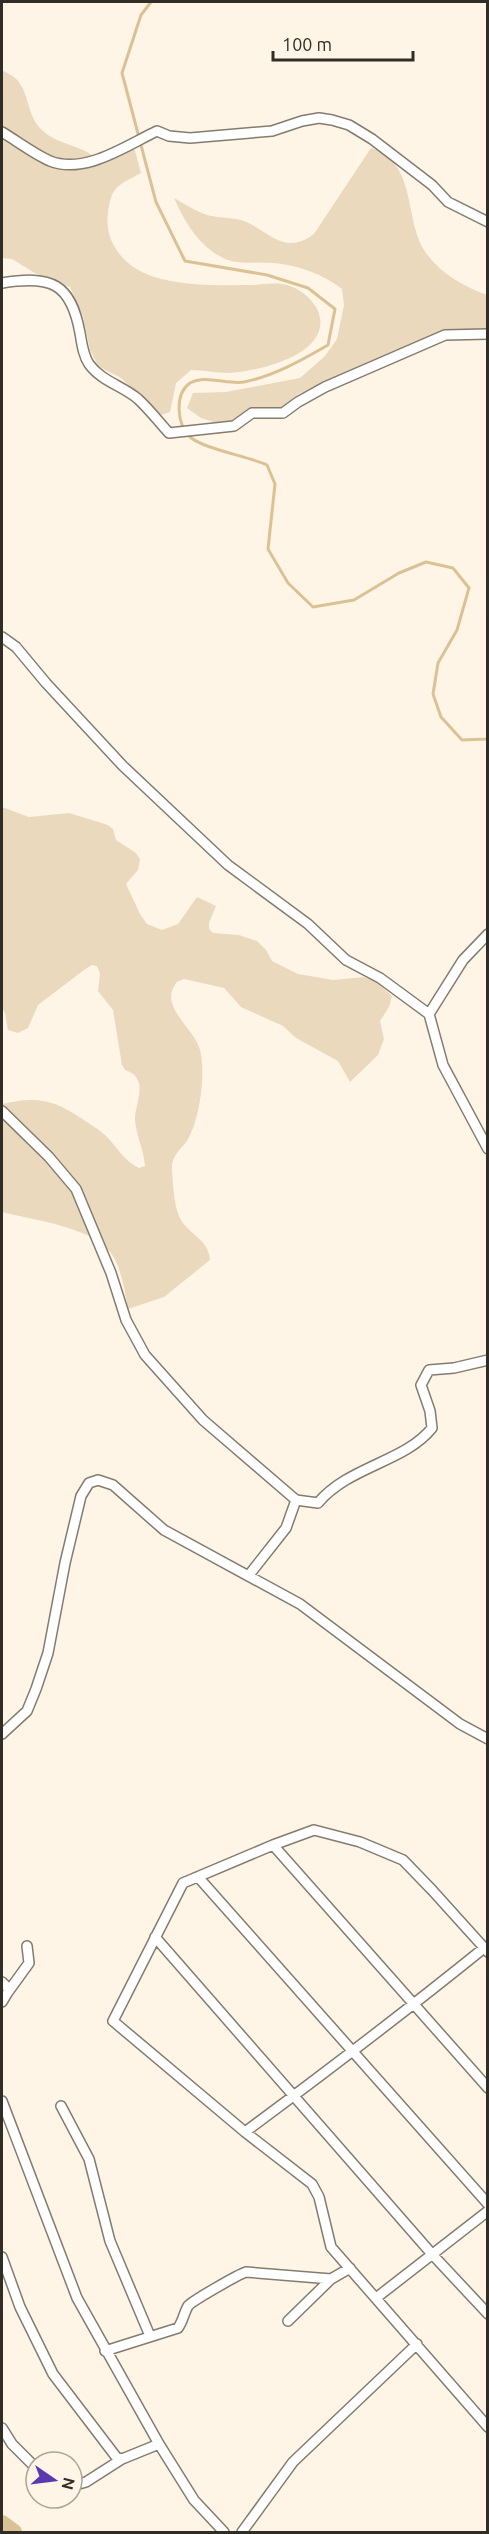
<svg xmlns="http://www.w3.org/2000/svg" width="489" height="2534" viewBox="0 0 489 2534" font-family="Ubuntu,sans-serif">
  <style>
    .green { fill: #ead9bd }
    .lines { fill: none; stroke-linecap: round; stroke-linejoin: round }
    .stream { stroke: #dbc295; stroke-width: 3 }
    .river { stroke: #dbc295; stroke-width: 16 }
    .minor-casing { stroke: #847c6f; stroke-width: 12 }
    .minor { stroke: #fff; stroke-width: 9 }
  </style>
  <rect width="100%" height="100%" fill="#fef5e7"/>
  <path class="green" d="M2 70C5 72 10 74 14 77 30 90 26 116 42 130 58 146 83 144 99 161H109L134 147 141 173C118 186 112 185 108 212 106 230 110 244 123 258 151 289 215 285 254 285 265 284 279 282 290 286 304 291 318 304 320 318 326 356 256 372 228 373 215 373 204 370 191 370L176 383 170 412 161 415 121 378 98 366 90 350 83 316 70 287 38 275 12 259 2 258Z
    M371 148C417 163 404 217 424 250 439 273 463 286 487 295V330L444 332 429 336 298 394 282 408H252L232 422 217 423 201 418 187 408 193 393 226 392 300 378 325 356 337 339 344 305 342 289C323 274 298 265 273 263 258 262 237 265 223 258 198 245 185 222 174 198 185 204 195 211 207 215 219 218 232 217 244 221 271 232 284 256 314 234Z
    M2 807 29 817 69 813 108 825 113 829 116 840 136 853 140 859 138 870 126 884 140 914 147 924 162 930 178 924 197 897 216 906 209 923V929L213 933 239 935 257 941 266 950 272 961 298 974 333 980 363 977 374 980 392 996 389 1007 380 1021 384 1039 378 1055 350 1082 338 1061 296 1038 283 1026 241 1007 224 988 184 979 177 982C157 1006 194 1027 200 1050 206 1071 200 1116 190 1135 184 1149 171 1153 172 1170 173 1184 174 1208 181 1220 190 1235 209 1240 210 1260L164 1297 128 1309C125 1292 122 1271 113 1256 96 1227 32 1220 2 1212V1104C38 1096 53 1099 84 1120 91 1125 100 1130 106 1136 118 1148 124 1161 139 1168L145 1166C144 1150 136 1135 135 1120 134 1105 151 1078 125 1070L122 1065 113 1010 98 991 100 974 97 966 92 965 84 970 38 1005 28 1028 18 1033 8 1030 5 1013 2 1008Z"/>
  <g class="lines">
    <path class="stream" d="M151 2 141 15 122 73 156 202 185 261 267 275 308 288 335 309 328 345C302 360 274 376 244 382 228 385 205 374 190 383 174 394 177 425 190 437 204 449 247 456 267 465L275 484 268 549 288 583 313 607 354 600 399 573 426 562 453 568 469 588 457 630 438 663 433 694 441 717 462 740 487 739 488 737"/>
    <path class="river" d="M2 2523 14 2532"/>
    <g class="minor-casing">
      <path id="minor" d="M2 132C17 141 34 154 50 161 85 175 127 145 157 131L169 136 190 138 272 131 302 121 319 118 332 120 349 125 372 139 432 185 448 202 488 222
        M2 283C51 275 71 283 80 333 82 344 83 355 89 364 101 381 123 386 138 399 149 409 159 422 169 433L234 426 252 413H283L298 402 325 387 445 335 488 334
        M2 637 16 647 46 683 123 766 228 865 308 924 346 960 380 978 429 1014 443 1065 488 1149
        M429 1014 463 960 488 934
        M2 1111 49 1157 76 1189 111 1273 126 1320 145 1355 203 1420 296 1500 286 1528 249 1575
        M296 1500 318 1503C349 1466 405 1462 432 1428L430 1411 421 1385 429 1370 454 1368 488 1360
        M2 1734 27 1711 36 1689 48 1653 65 1563 81 1496 89 1483 98 1480 113 1485 164 1530 300 1604 460 1724 488 1739
        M273 1845 488 2088
        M199 1878 488 2204
        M155 1937 431 2253 488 2314
        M488 1952 432 1890 403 1860 360 1842 314 1830 273 1845 183 1883 113 2021 245 2132 312 2184 319 2197 331 2247 488 2427
        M2 1982 8 1988V1992L2 2002
        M8 1992 29 1963 27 1946
        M2 2101 77 2298 159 2444 194 2500 224 2532
        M61 2106 89 2159 110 2241 150 2336
        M245 2132C326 2072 406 2011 484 1948
        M2 2257 20 2307 53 2374 117 2458 122 2459 159 2444
        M376 2298 488 2211
        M288 2321 331 2279
        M105 2351 178 2328C183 2321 184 2313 188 2306 192 2301 239 2274 246 2272L331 2279 350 2268
        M2 2428 12 2444 36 2468
        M72 2486 86 2482 122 2459
        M242 2532 293 2462 417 2344"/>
    </g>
    <use href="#minor" class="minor"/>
  </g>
  <rect width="489" height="2534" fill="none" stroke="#302d27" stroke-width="6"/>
  <g transform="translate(54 2480) rotate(104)"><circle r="28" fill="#fef5e7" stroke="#aca59a" stroke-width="1.5"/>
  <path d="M0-4.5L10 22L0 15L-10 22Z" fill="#5c38b0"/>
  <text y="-9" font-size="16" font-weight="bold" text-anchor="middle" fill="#302d27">N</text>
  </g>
  <path d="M273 51v9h140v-9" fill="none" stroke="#302d27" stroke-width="3"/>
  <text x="282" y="51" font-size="18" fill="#302d27" stroke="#fef5e7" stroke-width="4.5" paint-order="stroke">100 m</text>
</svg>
